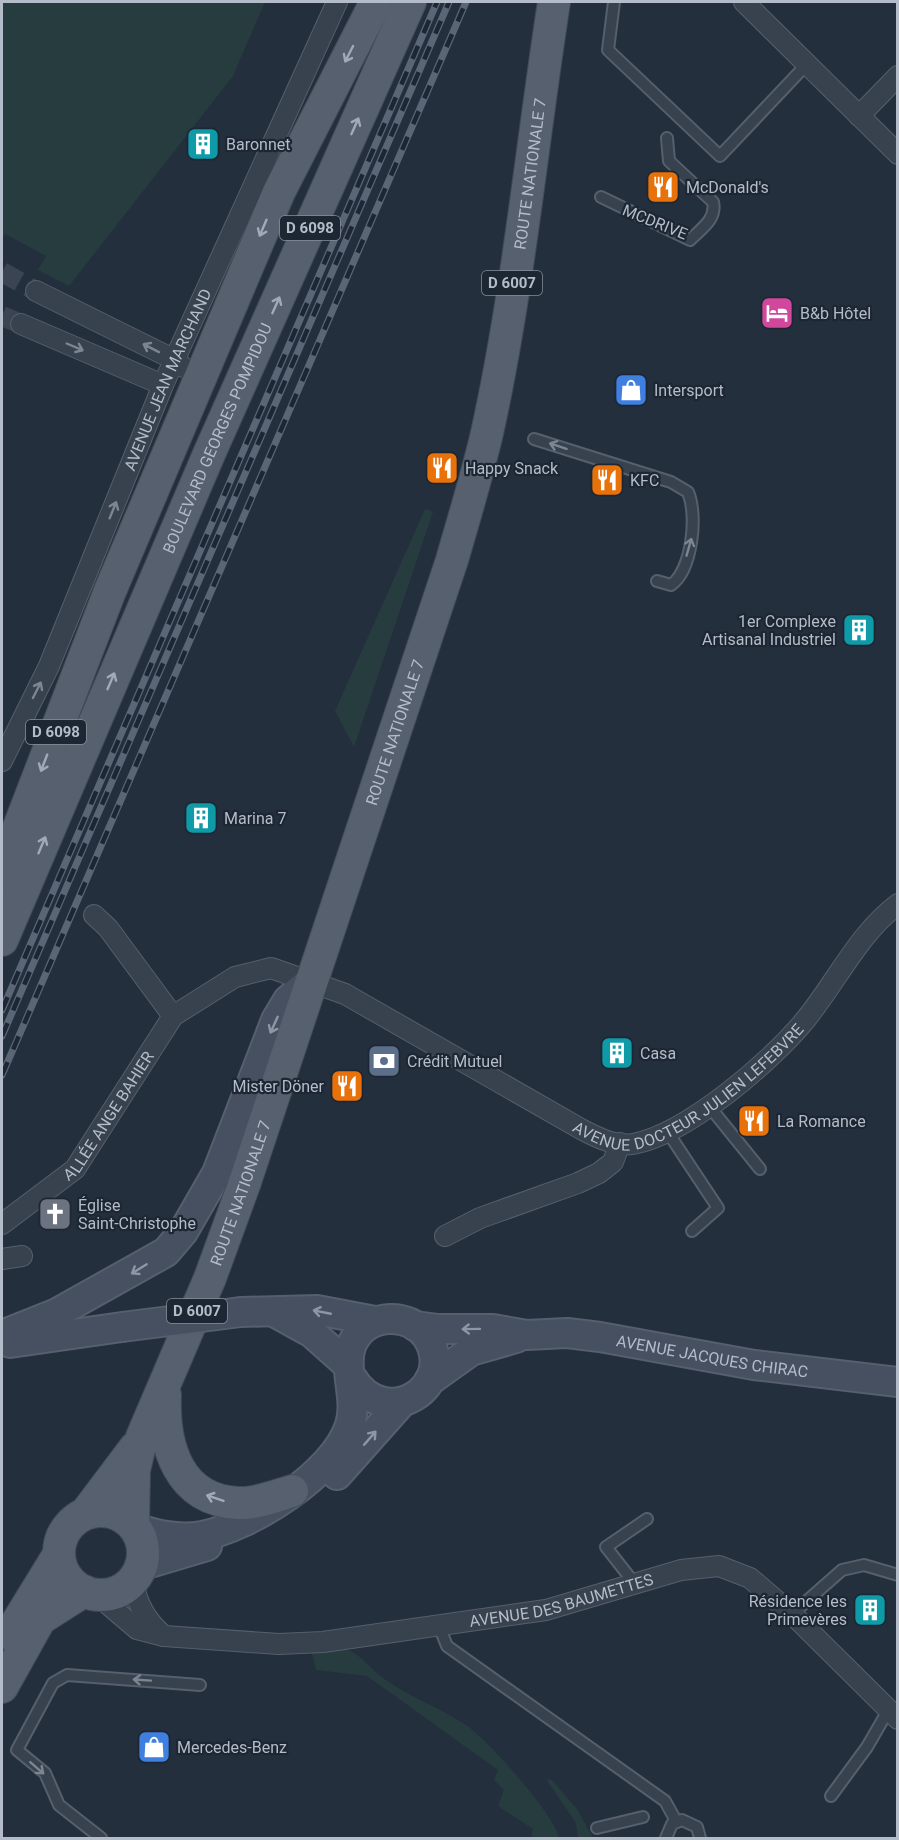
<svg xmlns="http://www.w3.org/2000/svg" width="899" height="1840" viewBox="0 0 899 1840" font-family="Roboto,sans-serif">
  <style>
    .green { fill: #263c3f }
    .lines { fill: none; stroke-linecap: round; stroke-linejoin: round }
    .street-tunnel { stroke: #3a4453; stroke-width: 20; stroke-dasharray: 20 10; stroke-linecap: butt }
    .lane-casing { stroke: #565f6c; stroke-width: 14 }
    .street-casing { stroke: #565f6c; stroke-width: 22 }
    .secondary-casing { stroke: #565f6c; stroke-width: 32 }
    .primary-casing { stroke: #414a57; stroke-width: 34 }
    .lane { stroke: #38414e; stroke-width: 10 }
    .street { stroke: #38414e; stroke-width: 20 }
    .secondary { stroke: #465061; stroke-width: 28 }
    .primary { stroke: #56606e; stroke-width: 32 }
    .rail-casing { stroke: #5a6575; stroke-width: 7 }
    .rail { stroke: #1d2633; stroke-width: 4.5; stroke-dasharray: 14; stroke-linecap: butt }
    .secondary-bridge-casing { stroke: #565f6c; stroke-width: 32; stroke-linecap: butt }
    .secondary-bridge { stroke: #465061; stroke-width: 28 }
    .oneway { stroke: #a1aab7 }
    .oneway2 { stroke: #7c8592 }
    .oneway3 { stroke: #8e96a5 }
    .labels { text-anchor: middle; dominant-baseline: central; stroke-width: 4.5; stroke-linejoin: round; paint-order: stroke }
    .shield { fill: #1d2633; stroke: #878f9c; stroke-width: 1.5 }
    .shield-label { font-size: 15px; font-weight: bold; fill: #b4bcc9 }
    .poi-label { font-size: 16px; fill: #b4bcc9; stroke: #1d2633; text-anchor: start }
    .street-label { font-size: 16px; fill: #b4bcc9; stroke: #1d2633 }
  </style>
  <rect width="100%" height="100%" fill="#242f3e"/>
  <path class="green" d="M2 2H265L233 76 69 286 38 270 46 256 5 234 2 240Z
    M425 509 433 512 354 747 335 711Z
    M347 1649C364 1657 371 1670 386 1680 411 1698 441 1708 466 1725 488 1740 555 1815 559 1838H531L533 1829 498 1806 504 1790 494 1780 498 1770 367 1676 316 1670 311 1650Z
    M546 1779 552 1780 577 1809 593 1838H578L576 1823Z"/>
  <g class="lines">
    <path class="street-tunnel" d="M2 272 36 291
      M2 316 21 324"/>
    <g class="lane-casing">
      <path id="lane" d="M614 2 608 50 720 156 807 64
        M601 197 690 240C701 229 717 219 713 202L669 161 667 138
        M534 439 671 482 688 492C698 516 692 570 671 585L657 581
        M709 1106 760 1169
        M667 1131 718 1208 692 1231
        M635 1584 606 1547 647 1519
        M792 1614 842 1570 864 1565 898 1575
        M439 1626 447 1646 665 1801 676 1821
        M831 1796 867 1747 889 1709
        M597 1828 643 1817
        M101 1838 59 1805 45 1773 17 1750 53 1683 67 1675 200 1685
        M666 1838 672 1824 682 1820 697 1827 700 1838"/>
    </g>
    <g class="street-casing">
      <g id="street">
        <path d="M744 2 898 154"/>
        <path d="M859 116 898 76"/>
        <path d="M36 291 175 360 183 367"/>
        <path d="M21 324 163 385"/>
        <path id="s1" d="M2 761 49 666 163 385 337 2"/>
        <path d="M94 915 108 928 173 1016"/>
        <path id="s2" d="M2 1224 75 1169 173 1016 235 977 271 968 345 994 581 1129C596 1137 616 1147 633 1144 687 1134 772 1061 806 1019 837 981 858 934 898 904"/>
        <path d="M445 1236 480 1218 578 1183 599 1173 613 1162 620 1143"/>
        <path d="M2 1259 22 1256"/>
        <path d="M133 1580C136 1603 146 1621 164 1636"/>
        <path id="s3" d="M97 1595 137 1629 164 1636 279 1644 323 1642 546 1610 681 1570 719 1566 750 1578 792 1614 898 1719"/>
      </g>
    </g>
    <g class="secondary-casing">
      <g id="secondary">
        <path d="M241 1312 317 1310 375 1321"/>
        <path d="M274 1312 312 1333 348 1365"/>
        <path id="s4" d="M415 1326 438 1329H493L527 1335 567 1333 600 1337 754 1365 898 1382"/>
        <path d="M2 1335 57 1313 166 1252 183 1232 217 1173 276 1020 288 1000 310 981"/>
        <path d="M10 1343 122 1327"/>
        <path d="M429 1381 471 1351 516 1338"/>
        <path d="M337 1475 401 1403"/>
        <path d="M135 1528C157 1535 178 1540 202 1536 250 1527 335 1474 350 1425 359 1397 340 1364 354 1340 369 1313 410 1312 427 1337 458 1386 386 1433 352 1378"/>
        <path d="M140 1566 207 1546"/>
      </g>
    </g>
    <g class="primary-casing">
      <g id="primary">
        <path d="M2 891 14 840 110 591 279 192 376 2"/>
        <path id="s5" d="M2 940 209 454 410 2"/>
        <path d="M165 1395C163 1446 178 1500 238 1503 256 1504 275 1496 292 1491"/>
        <circle cx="101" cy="1553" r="42"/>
        <path d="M86 1513 135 1448"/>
        <path id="s6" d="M133 1525 134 1470 142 1437 210 1278 245 1182 452 560C464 518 477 476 487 433 518 293 532 143 554 2"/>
        <path d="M10 1634 58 1556"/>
        <path d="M2 1687 40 1619 84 1591"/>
      </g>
    </g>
    <use href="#lane" class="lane"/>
    <use href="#street" class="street"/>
    <use href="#secondary" class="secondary"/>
    <use href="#primary" class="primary"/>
    <g class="rail-casing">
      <path id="rail" d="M2 1010 437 2
        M2 1036 449 2
        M2 1075 466 2"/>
    </g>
    <use href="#rail" class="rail"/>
    <g class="secondary-bridge-casing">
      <path id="secondary-bridge" d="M122 1327 241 1312"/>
    </g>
    <use href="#secondary-bridge" class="secondary-bridge"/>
  </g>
  <defs><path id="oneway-shaft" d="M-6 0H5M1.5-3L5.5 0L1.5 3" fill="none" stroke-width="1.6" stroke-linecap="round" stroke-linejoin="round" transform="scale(1.5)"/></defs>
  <g class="oneway">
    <use href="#oneway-shaft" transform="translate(349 54) rotate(117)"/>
    <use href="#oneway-shaft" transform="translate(355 126) rotate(-66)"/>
    <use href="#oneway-shaft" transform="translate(263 228) rotate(113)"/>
    <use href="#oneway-shaft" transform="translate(276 305) rotate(-66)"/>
    <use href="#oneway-shaft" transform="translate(111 681) rotate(-67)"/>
    <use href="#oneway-shaft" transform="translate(44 763) rotate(111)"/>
    <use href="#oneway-shaft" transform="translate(42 845) rotate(-67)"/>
    <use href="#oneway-shaft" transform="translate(215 1498) rotate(-161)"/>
  </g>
  <g class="oneway2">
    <use href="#oneway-shaft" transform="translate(75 347) rotate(23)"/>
    <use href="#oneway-shaft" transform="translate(151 348) rotate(-153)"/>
    <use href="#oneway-shaft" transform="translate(558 446) rotate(-162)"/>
    <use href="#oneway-shaft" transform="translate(113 510) rotate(-68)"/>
    <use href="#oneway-shaft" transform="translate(689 547) rotate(-74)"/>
    <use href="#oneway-shaft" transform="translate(37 690) rotate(-63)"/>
    <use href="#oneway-shaft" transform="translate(142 1680) rotate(-176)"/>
    <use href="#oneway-shaft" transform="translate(37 1768) rotate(41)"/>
  </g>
  <g class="oneway3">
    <use href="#oneway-shaft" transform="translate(274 1025) rotate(114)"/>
    <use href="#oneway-shaft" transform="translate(139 1269) rotate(148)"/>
    <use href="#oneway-shaft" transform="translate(322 1312) rotate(-169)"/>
    <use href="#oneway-shaft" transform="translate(471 1329) rotate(179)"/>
    <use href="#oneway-shaft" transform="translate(370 1438) rotate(-49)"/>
  </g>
  <defs>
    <g id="building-square" transform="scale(1.725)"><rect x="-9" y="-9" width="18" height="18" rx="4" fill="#0f9aa8" stroke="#1d2633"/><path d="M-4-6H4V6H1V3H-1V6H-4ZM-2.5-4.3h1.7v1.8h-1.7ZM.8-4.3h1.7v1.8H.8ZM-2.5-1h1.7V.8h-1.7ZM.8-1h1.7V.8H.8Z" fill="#fff"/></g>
    <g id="restaurant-square" transform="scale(1.725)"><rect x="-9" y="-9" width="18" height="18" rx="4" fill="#e8710a" stroke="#1d2633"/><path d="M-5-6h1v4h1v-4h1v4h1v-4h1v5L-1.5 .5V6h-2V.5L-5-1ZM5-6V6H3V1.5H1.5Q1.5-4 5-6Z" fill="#fff"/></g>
    <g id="hotel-square" transform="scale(1.725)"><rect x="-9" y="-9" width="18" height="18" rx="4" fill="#d1479c" stroke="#1d2633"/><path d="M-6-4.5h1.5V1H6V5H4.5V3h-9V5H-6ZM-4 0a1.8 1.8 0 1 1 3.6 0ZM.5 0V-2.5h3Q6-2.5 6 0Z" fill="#fff"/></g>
    <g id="shop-square" transform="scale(1.725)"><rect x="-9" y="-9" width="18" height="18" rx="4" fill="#3f7fe0" stroke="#1d2633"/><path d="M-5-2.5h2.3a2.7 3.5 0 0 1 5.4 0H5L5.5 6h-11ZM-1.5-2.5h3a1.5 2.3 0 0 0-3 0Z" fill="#fff"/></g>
    <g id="bank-square" transform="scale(1.725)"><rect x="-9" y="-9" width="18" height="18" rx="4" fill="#5c6f8a" stroke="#1d2633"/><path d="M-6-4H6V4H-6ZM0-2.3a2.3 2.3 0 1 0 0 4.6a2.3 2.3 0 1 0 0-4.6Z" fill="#fff"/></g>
    <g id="church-square" transform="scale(1.725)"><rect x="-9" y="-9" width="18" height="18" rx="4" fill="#6b7280" stroke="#1d2633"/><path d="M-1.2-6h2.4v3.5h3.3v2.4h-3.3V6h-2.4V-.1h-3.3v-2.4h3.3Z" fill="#fff"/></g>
  </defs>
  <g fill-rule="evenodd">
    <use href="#building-square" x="203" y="144"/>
    <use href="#restaurant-square" x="663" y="187"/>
    <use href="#hotel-square" x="777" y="313"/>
    <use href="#shop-square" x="631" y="390"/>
    <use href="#restaurant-square" x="442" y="468"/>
    <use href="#restaurant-square" x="607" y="480"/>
    <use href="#building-square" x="859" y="630"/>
    <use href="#building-square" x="201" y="818"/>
    <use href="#building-square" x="617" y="1053"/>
    <use href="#bank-square" x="384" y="1061"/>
    <use href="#restaurant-square" x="347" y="1086"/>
    <use href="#restaurant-square" x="754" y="1121"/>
    <use href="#church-square" x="55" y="1214"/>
    <use href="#building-square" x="870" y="1610"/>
    <use href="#shop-square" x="154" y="1747"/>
  </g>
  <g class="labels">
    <g class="shield">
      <rect x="280" y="216" width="60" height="24" rx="4.5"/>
      <rect x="482" y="271" width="60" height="24" rx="4.5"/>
      <rect x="26" y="720" width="60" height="24" rx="4.5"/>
      <rect x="167" y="1299" width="60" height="24" rx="4.5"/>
    </g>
    <g class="shield-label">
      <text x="310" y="228">D 6098</text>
      <text x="512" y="283">D 6007</text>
      <text x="56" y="732">D 6098</text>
      <text x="197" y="1311">D 6007</text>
    </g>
    <g class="poi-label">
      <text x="226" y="144">Baronnet</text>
      <text x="686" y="187">McDonald's</text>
      <text x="800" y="313">B&amp;b Hôtel</text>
      <text x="654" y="390">Intersport</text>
      <text x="465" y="468">Happy Snack</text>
      <text x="630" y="480">KFC</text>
      <text x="836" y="621" text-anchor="end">1er Complexe<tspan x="836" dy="18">Artisanal Industriel</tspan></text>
      <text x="224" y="818">Marina 7</text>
      <text x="640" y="1053">Casa</text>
      <text x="407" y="1061">Crédit Mutuel</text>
      <text x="324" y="1086" text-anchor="end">Mister Döner</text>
      <text x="777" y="1121">La Romance</text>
      <text x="78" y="1205">Église<tspan x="78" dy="18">Saint-Christophe</tspan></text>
      <text x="847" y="1601" text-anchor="end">Résidence les<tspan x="847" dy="18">Primevères</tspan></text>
      <text x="177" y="1747">Mercedes-Benz</text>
    </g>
    <g class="street-label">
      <text stroke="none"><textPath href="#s6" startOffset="1414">ROUTE NATIONALE 7</textPath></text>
      <text transform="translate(655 222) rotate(22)">MCDRIVE</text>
      <text stroke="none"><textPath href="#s1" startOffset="416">AVENUE JEAN MARCHAND</textPath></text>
      <text stroke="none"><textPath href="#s5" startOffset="546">BOULEVARD GEORGES POMPIDOU</textPath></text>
      <text stroke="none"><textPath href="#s6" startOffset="838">ROUTE NATIONALE 7</textPath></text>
      <text stroke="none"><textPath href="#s2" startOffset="861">AVENUE DOCTEUR JULIEN LEFEBVRE</textPath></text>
      <text stroke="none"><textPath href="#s2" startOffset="154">ALLÉE ANGE BAHIER</textPath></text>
      <text stroke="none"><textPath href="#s6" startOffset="352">ROUTE NATIONALE 7</textPath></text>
      <text stroke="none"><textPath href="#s4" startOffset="300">AVENUE JACQUES CHIRAC</textPath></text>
      <text stroke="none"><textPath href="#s3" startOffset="482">AVENUE DES BAUMETTES</textPath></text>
    </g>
  </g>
  <rect width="899" height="1840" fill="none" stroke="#b4bcc9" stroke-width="6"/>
</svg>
